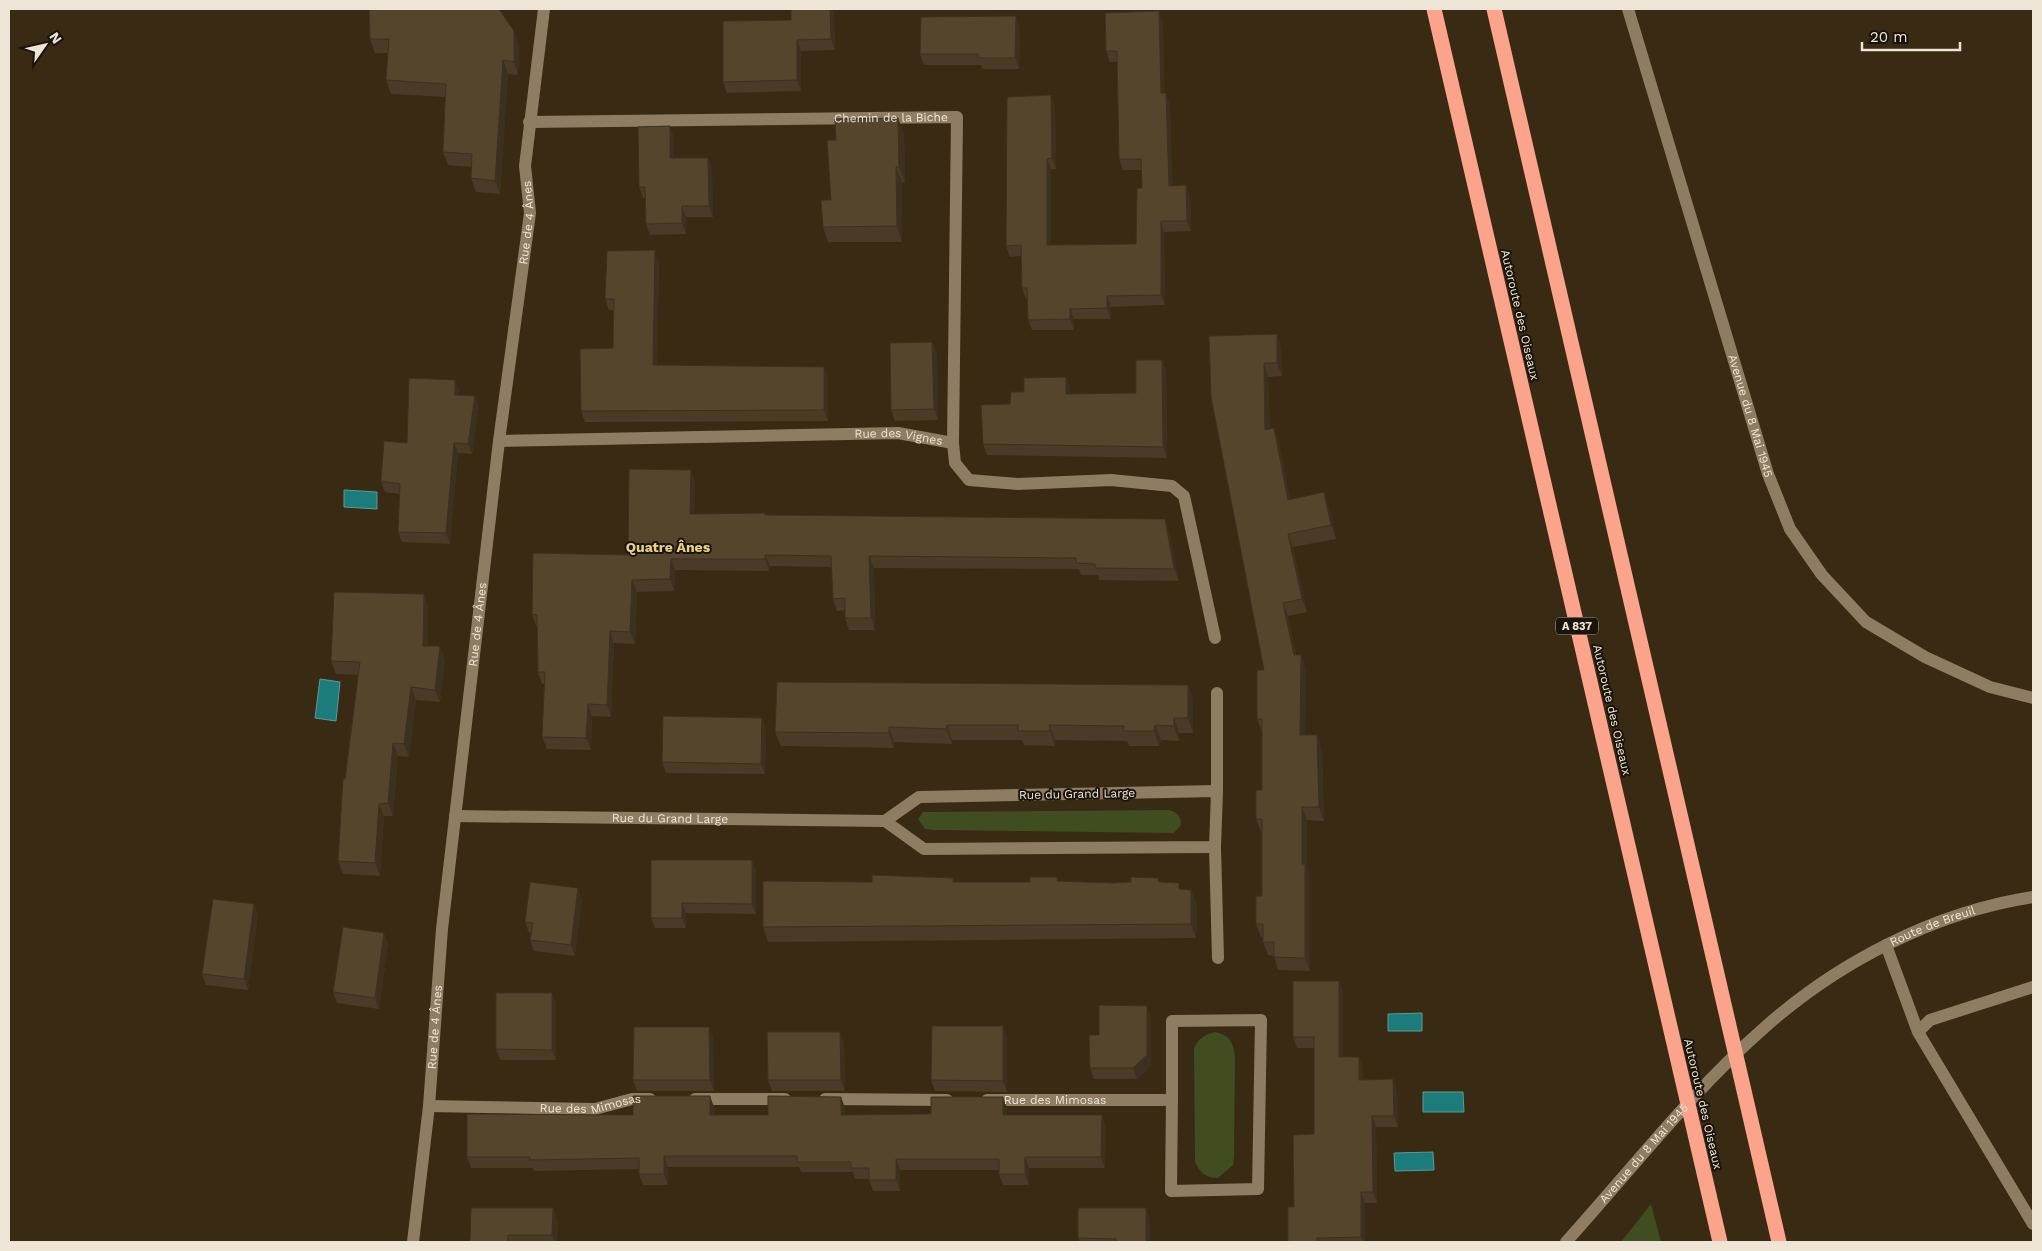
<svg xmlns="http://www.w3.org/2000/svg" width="2042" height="1251" viewBox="0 0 2042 1251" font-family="'Work Sans',sans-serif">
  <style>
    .green { fill: #3f4d20 }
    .water { fill: #1c7b7b; stroke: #5b9b97 }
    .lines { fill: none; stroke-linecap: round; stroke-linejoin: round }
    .service { stroke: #8e7c63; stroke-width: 12 }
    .minor { stroke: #8e7c63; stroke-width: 12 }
    .tertiary { stroke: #8e7c63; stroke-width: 12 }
    .motorway { stroke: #fca38b; stroke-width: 15 }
    .wall { fill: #493b27 }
    .shaded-wall { fill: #3c3020 }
    .building { fill: #55452d; stroke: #3c3020 }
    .labels { text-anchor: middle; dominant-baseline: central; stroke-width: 4; stroke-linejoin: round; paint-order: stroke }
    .shield { fill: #1b140a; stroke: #afa69a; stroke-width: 1 }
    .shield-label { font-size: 11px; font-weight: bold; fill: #efe5d7 }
    .street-label { font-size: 12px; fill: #efe5d7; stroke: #1b140a }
    .neighbourhood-label { font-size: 14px; font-weight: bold; fill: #e9d184; stroke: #1b140a }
  </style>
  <rect width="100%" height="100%" fill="#392a13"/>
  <path class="green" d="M1170 810C1178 813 1181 817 1181 825L1174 833 934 830 925 829 918 819 923 812H930Z
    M1215 1032C1231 1035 1234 1044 1235 1059L1234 1156 1233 1165 1218 1178C1206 1178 1200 1173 1195 1162L1194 1048C1199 1038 1204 1035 1215 1032Z
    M1651 1204 1661 1242H1621Z"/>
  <path class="water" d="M344 490 377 492V509L344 507Z
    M320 679 340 682 336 721 315 718Z
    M1422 1013V1031H1388V1014Z
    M1423 1092H1463L1464 1112H1423Z
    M1433 1152 1434 1170 1395 1171 1394 1153Z"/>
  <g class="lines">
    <path class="service" d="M1886 945 1918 1032 2033 1224
      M1918 1032 1930 1020 2033 987"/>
    <g class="minor">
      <path id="s1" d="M1628 9 1768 474 1790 529 1822 575 1866 622 1925 657 1990 687 2033 698"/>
      <path id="s2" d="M529 122 957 117 953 443"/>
      <path id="s3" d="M499 441 898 433 953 443 955 463 969 480 1018 484 1111 480 1172 486 1184 496 1215 638"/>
      <path d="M1217 791V693"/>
      <path id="s4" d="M455 816 885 821 924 849 1215 847 1217 791 919 797 885 821"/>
      <path d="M1215 847 1218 958"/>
      <path d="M695 1099H785"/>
      <path d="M825 1099 947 1100"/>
      <path id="s5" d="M987 1100H1172L1171 1191 1258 1189 1261 1020 1172 1021V1100"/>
      <path id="s6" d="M429 1106 595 1109 632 1099H650"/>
      <path id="s7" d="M413 1242 429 1106 442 929 499 441 530 213 525 166 544 9"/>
    </g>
    <path class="tertiary" id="s8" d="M1566 1242C1631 1170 1691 1092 1764 1028 1838 962 1935 912 2033 897"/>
    <path class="motorway" d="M1434 9 1720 1242
      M1494 9 1779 1242"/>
  </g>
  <path class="wall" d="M369 9 519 45 518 75 508 74 500 194 476 192 471 178V167L448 165 443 152 445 97 391 94 386 80 388 53H375L370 39Z
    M791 9H833L834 13 835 50 801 51V91L727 93 723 82 791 20Z
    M1163 22 1164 93 1170 104 1172 186 1190 196 1191 231 1164 232 1165 305 1111 307V319H1074V330H1032L1028 320V299H1026L1022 288 1021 256 1010 257 1006 246 1055 106 1056 169H1051V245L1136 244 1142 188V170H1123L1119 159 1117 62H1110L1106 51Z
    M1020 27 1019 69H982L981 65H924L920 54Z
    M904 133 905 182H902V242H828L823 227 831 200 836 140Z
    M674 137V158H708L712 169 713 217H686V234L650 235 646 224 645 198H643L639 187Z
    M659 261 657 365 824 367 828 378V421L585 422 581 411 613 348V310H609L605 299Z
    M932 342 937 354 938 420 895 421 891 410Z
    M1281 347 1282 376 1268 377 1270 429 1274 428 1279 442 1290 499 1324 492 1329 506 1336 539 1293 547 1307 612 1288 616 1296 655H1301L1306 669 1305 735 1322 748 1324 821 1307 820V868L1310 877V971L1278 970 1274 956 1268 955 1263 942V937H1261L1256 924 1262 896V832H1261L1256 819 1262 790V732L1257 719 1264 670 1211 397Z
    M1162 360 1166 371 1167 458 987 455 983 444 1010 404 1024 392 1066 377 1070 388V394L1136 393Z
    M455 380 459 390V395L475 396 479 406 472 454 458 453 450 544 402 542 398 532 400 494 385 492 381 481 407 443Z
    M695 482 694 514 1165 519 1169 531 1179 581 1099 580 1098 575H1081L1079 569 874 568 875 630H849L845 618V610L837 611 833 599 832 567 770 566 769 571 675 570 674 591 637 592 635 644 614 643 611 717 592 716 591 750 547 749 542 737 544 684H542L538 672 537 626H536L532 614 628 555Z
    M424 594 428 607V646L445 659 440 702 416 700 409 757 398 756 393 816H384L380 876 343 874 338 861 345 779 358 675 336 674 331 661Z
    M1188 685 1193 700V733H1179V741L1161 740 1159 746H1129L1127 741 1055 740V746L1024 745 1022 740H952V744L894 742V748L781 746 775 732Z
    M766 728 765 774 666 773 662 762Z
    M651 860 756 870V914L686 913V928H655L651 918Z
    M1057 877 1058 881 1112 883 1131 882 1158 878 1160 882 1182 889 1191 890 1197 905 1196 938 768 942 763 927 872 882 953 878 955 882H1030Z
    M582 899 575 956 534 951 530 940 532 933H529L525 922Z
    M254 904 258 915 248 990 206 985 202 974Z
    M384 933 388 944 379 1009 337 1003 333 992Z
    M1339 981 1343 992V1057H1359L1363 1068V1080L1397 1090 1398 1127H1376L1377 1203H1365V1242H1288L1294 1207 1314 1134V1048H1297L1293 1037Z
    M552 993 556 1004V1060H500L496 1049Z
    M1151 1017V1066L1137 1079H1094L1090 1068 1099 1035Z
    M1003 1026 1007 1037V1092L935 1091 931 1080Z
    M709 1027 713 1038 714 1091H637L633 1080Z
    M840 1032 844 1043 845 1091H772L768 1080Z
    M714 1107V1115H768L845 1108V1115L931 1114 1007 1108V1115L1106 1126 1105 1168H1029V1185H1003L999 1174V1170H900V1191H873L869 1179H855L853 1172H801L799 1167H668V1185H643L639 1174V1169L534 1171 533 1168H471L467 1157 633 1115Z
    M1150 1219V1242H1080L1078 1238Z
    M558 1222 557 1242H470Z"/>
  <path class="shaded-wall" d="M830 9H833L834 13 835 50 831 39Z
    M1159 11 1163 22 1165 104 1161 93Z
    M1016 16 1020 27 1019 69 1015 58Z
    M514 31 519 45 518 75 514 62Z
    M797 40 801 51V91L797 80Z
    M503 60 508 74 500 194 495 181Z
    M1166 93 1170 104 1173 196 1169 186Z
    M1051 95 1055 106 1056 169 1052 158Z
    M898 118 904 133 905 182 899 167Z
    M670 126 674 137V169L670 158Z
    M708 158 712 169 713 217 709 206Z
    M1047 159 1051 169V256L1047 245Z
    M896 167 902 182V242L897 226Z
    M1186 185 1190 196 1191 231 1187 221Z
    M682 206 686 217V234L682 223Z
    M1161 221 1164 232 1165 305 1161 295Z
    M655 250 659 261 657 376 653 365Z
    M1107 296 1111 307V319L1107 308Z
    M1070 309 1074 319V330L1070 319Z
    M1277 334 1281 347 1282 376 1277 363Z
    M932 342 937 354 938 420 934 409Z
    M1162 360 1166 371 1167 458 1163 447Z
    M1264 363 1268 377 1270 443 1265 430Z
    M824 367 828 378V421L824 410Z
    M1066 377 1070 388V405L1066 394Z
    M455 380 459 390V406L455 395Z
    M475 396 479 406 472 454 468 444Z
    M1274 428 1279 442 1293 513 1288 500Z
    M454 443 458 453 450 544 446 533Z
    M691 470 695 482 694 526 690 514Z
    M1324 492 1329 506 1336 539 1331 525Z
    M1165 519 1169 531 1179 581 1174 569Z
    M1288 534 1293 547 1307 612 1302 599Z
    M765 555 770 566 769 571 765 559Z
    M869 556 874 568 875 630 871 618Z
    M671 559 675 570 674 591 670 579Z
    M632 580 637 592 635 644 630 632Z
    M424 594 428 607V659L423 646Z
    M1283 603 1288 616 1298 669 1294 655Z
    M610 631 614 643 611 717 607 705Z
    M440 646 445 659 440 702 435 690Z
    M1301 655 1306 669 1305 748 1300 735Z
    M1188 685 1193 700V733L1188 718Z
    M411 687 416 700 409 757 404 744Z
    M588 704 592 716 591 750 586 738Z
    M762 718 766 728 765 774 761 764Z
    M1174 718 1179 733V741L1174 726Z
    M947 725 952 740V744L946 729Z
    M1049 725 1055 740V746L1050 731Z
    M1155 725 1161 740 1159 746 1154 731Z
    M889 727 894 742V748L889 733Z
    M1317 735 1322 748 1324 821 1319 807Z
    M393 743 398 756 393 816 388 803Z
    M379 804 384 816 380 876 375 863Z
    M1302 807 1307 820V868L1310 877V971L1305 958 1302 864Z
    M752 860 756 870V914L752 904Z
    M578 888 582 899 575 956 571 945Z
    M1191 890 1197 905 1196 938 1191 924Z
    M682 903 686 913V928L682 918Z
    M254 904 258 915 248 990 244 979Z
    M384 933 388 944 379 1009 375 998Z
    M1339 981 1343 992V1068L1339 1057Z
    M552 993 556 1004V1060L552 1050Z
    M1147 1006 1151 1017V1066L1137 1079 1133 1068Z
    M1003 1026 1007 1037V1092L1003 1081Z
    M709 1027 713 1038 714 1091 710 1080Z
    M840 1032 844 1043 845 1091 841 1080Z
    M1359 1057 1363 1068V1091L1359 1080Z
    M1393 1079 1397 1090 1398 1127 1394 1116Z
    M710 1096 714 1107V1126L710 1115Z
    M841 1097 845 1108V1126L841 1115Z
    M1003 1097 1007 1108V1126L1003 1115Z
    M1102 1115 1106 1126 1105 1168 1101 1157Z
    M1372 1116 1376 1127 1377 1203 1373 1192Z
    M664 1156 668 1167V1185L664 1174Z
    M1025 1157 1029 1168V1185L1025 1174Z
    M896 1159 900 1170V1191L896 1180Z
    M1361 1192 1365 1203V1242H1363L1361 1237Z
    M553 1208 558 1222 557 1242H554L552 1235Z
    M1146 1208 1150 1219V1242H1146Z"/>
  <path class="building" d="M369 9H499L514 31V62L503 60 495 181 471 178 472 154 443 152 446 84 386 80 389 39H370Z
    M791 9H830L831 39 797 40V80L723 82V21L791 20Z
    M1159 11 1161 93H1166L1169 186 1186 185 1187 221H1161V295L1107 296V308L1070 309V319L1028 320 1027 288H1022L1021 245 1006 246 1007 97 1051 95 1052 158 1047 159V245L1136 244 1137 188H1142L1141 159H1119L1117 51H1106L1105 13Z
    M1016 16 1015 58H978V54H920L921 17Z
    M898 118 899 167H896L897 226 823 227 821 200H831L827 140H836L835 119Z
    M670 126V158H708L709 206H682V223L646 224 645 187H639L638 127Z
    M655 250 653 365 824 367V410L581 411 580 349 613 348 614 299H605L607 251Z
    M1277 334V363H1264L1265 430 1274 428 1288 500 1324 492 1331 525 1288 534 1302 599 1283 603 1294 655H1301L1300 735H1317L1319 807H1302V864H1305V958L1274 957V942H1263V924H1256V896H1262V819H1256V790H1262V719H1257V670H1264L1211 397 1209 336Z
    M932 342 934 409 891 410 890 343Z
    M1136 360H1162L1163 447 983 444 981 405 1010 404 1011 392H1024V378L1066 377V394L1136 393Z
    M409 378 455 380V395L475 396 468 444 454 443 446 533 398 532 400 484 381 481 384 441 407 443Z
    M629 469 691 470 690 514 765 513V515L1165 519 1174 569 1095 568V564L1076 563V558L869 556 871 618H845V598L833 599 831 556 765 555V559H671L670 579 632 580 630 632 610 631 607 705 588 704 586 738 542 737 545 672H538L537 615 532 614 533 553 628 555Z
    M334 592 424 594 423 646H440L435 690 411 687 404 744 393 743 388 803 379 804 375 863 338 861 343 779H345L360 662 331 661Z
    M777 682 1188 685V718H1174V726L1155 725 1154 731H1123L1124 726 1049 725 1050 731H1018V725H947L946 729 889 727V733L775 732Z
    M663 716 762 718 761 764 662 762Z
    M651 860H752V904L682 903V918H651Z
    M872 875 953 878V882H1030V877H1057V881L1112 883 1131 882V877L1158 878 1159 882 1179 883V889L1191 890V924L763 927V881L872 882Z
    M530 882 578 888 571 945 530 940 533 923 525 922Z
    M213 899 254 904 244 979 202 974Z
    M343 927 384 933 375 998 333 992Z
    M1293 981H1339V1057H1359V1080L1393 1079 1394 1116H1372L1373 1192H1361V1237L1317 1238V1242H1288V1207H1294L1293 1135 1314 1134V1037H1293Z
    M496 993H552V1050L496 1049Z
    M1099 1005 1147 1006V1055L1133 1068H1090L1089 1035H1099Z
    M932 1026H1003V1081L931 1080Z
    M634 1027H709L710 1080H633Z
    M767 1032H840L841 1080H768Z
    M633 1096H710V1115H768V1096L841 1097V1115L931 1114V1097H1003V1115H1102L1101 1157H1025V1174H999V1159H896V1180H869V1168H851V1162H797V1156H664V1174H639V1158L530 1160V1157H467V1114L633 1115Z
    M471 1208H553L552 1235H508V1242H470Z
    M1078 1208H1146V1242H1116V1239L1078 1238Z"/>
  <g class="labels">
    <rect class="shield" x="1556" y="617.5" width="42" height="17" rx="4"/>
    <g class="shield-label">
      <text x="1577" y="626">A 837</text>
    </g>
    <g class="street-label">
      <text stroke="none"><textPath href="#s2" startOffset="362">Chemin de la Biche</textPath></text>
      <text stroke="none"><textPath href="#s7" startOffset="1026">Rue de 4 Ânes</textPath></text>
      <text transform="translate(1520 315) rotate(77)">Autoroute des Oiseaux</text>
      <text stroke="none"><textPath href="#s1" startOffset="425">Avenue du 8 Mai 1945</textPath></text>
      <text stroke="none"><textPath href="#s3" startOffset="400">Rue des Vignes</textPath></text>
      <text stroke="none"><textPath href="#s7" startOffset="621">Rue de 4 Ânes</textPath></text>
      <text transform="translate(1612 710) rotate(77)">Autoroute des Oiseaux</text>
      <text transform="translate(1077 794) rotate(-1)">Rue du Grand Large</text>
      <text stroke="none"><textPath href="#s4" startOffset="215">Rue du Grand Large</textPath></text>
      <text stroke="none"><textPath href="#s8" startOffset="490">Route de Breuil</textPath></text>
      <text stroke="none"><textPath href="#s7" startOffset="216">Rue de 4 Ânes</textPath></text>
      <text stroke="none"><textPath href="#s5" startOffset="68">Rue des Mimosas</textPath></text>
      <text stroke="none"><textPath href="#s6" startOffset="162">Rue des Mimosas</textPath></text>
      <text transform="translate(1703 1104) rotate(77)">Autoroute des Oiseaux</text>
      <text stroke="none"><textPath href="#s8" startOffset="118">Avenue du 8 Mai 1945</textPath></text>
    </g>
    <g class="neighbourhood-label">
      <text x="668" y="547">Quatre Ânes</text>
    </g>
  </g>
  <rect width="2042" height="1251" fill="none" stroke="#efe5d7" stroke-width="20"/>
  <g transform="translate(45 45) rotate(56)" stroke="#1b140a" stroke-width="4" paint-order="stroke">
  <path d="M0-4L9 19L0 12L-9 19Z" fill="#efe5d7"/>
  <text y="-8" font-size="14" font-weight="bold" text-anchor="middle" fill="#efe5d7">N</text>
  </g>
  <path d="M1862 42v8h98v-8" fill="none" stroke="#efe5d7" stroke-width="2.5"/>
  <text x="1870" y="42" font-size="15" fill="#efe5d7" stroke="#1b140a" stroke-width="4" paint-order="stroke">20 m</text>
</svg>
